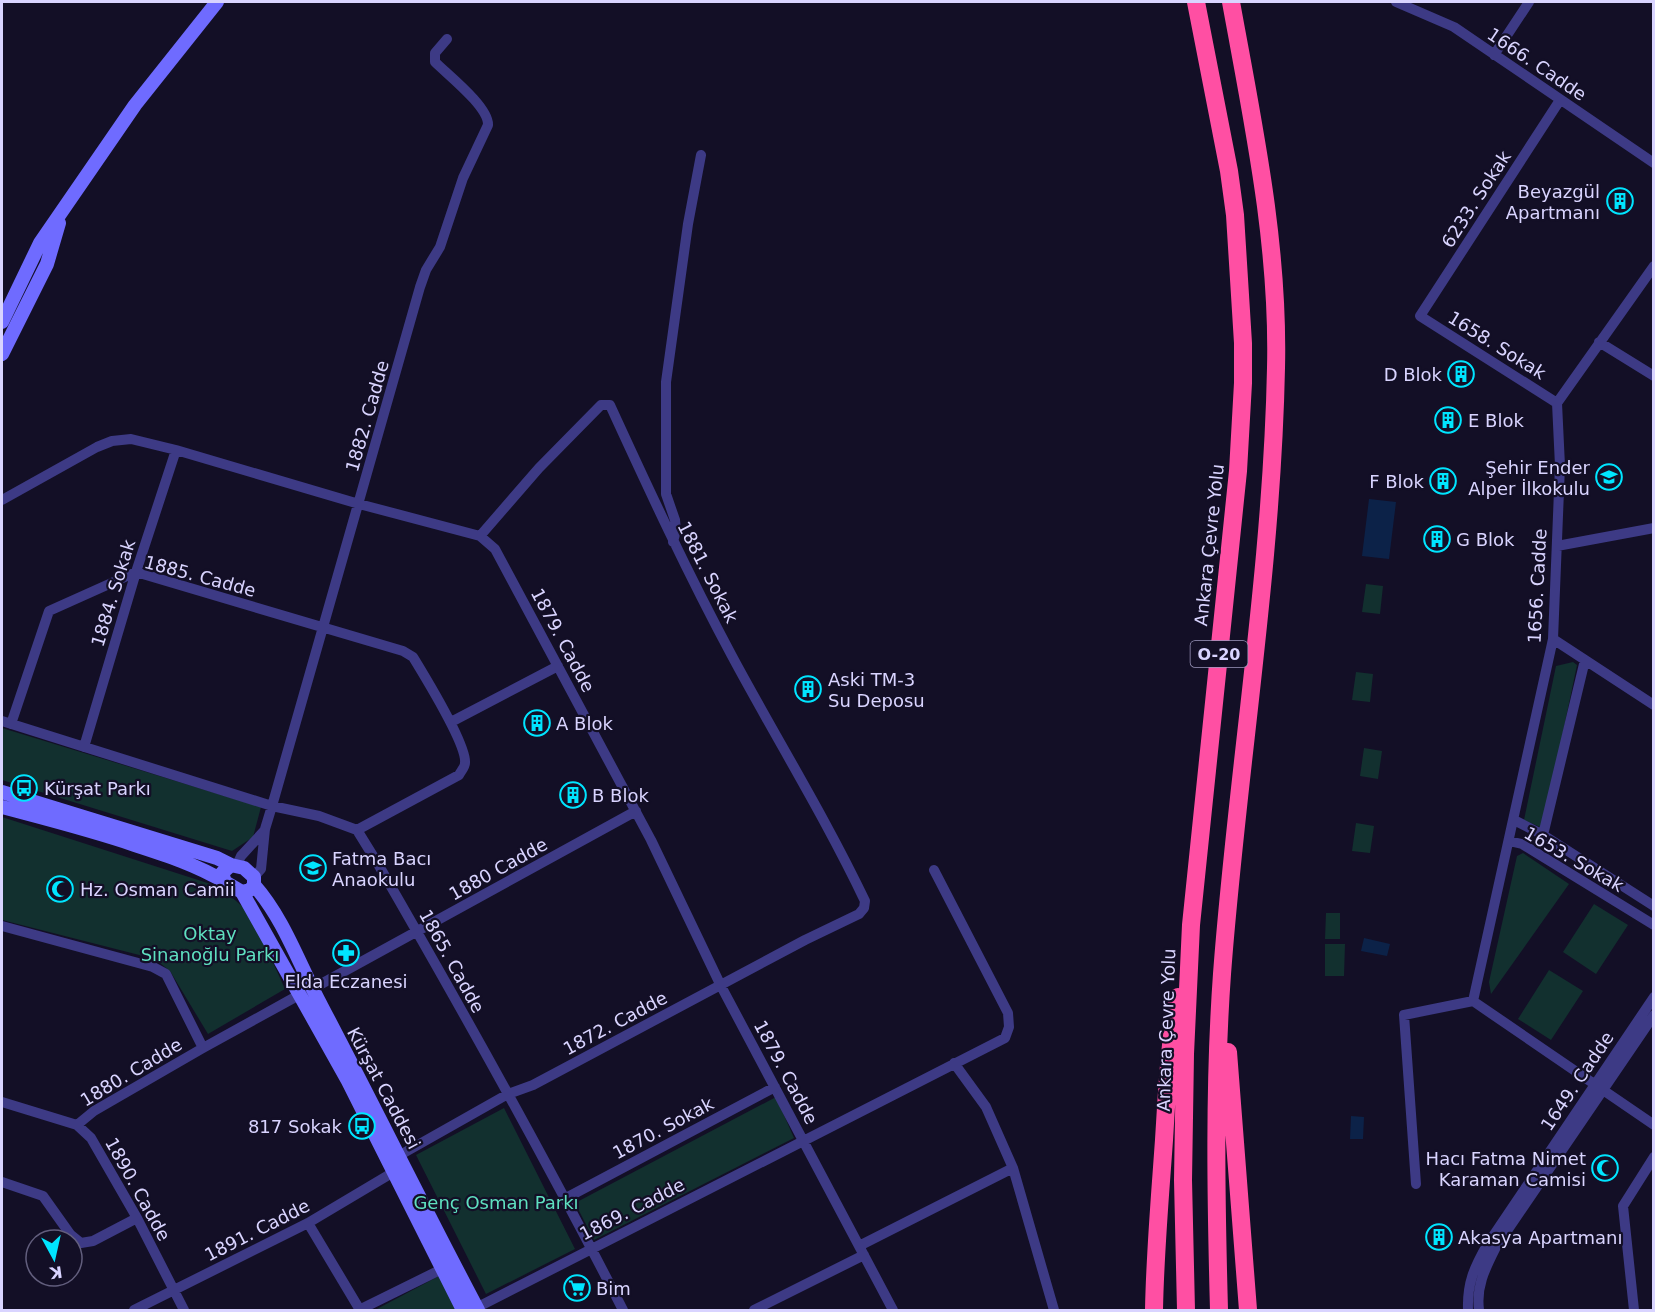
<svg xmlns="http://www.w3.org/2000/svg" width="1655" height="1312" viewBox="0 0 1655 1312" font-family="'DejaVu Sans',sans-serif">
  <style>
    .green { fill: #12302f }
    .water { fill: #0c2248 }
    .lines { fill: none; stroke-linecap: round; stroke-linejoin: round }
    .street { stroke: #3d3a85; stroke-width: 10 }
    .secondary { stroke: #6f6bff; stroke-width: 14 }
    .highway { stroke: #ff4fa3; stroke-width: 18 }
    .labels { text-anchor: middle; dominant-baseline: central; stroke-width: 4.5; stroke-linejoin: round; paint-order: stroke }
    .shield { fill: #130f26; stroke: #9e99be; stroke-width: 1.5 }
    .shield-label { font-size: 16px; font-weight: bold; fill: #d9d4ff }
    .street-label { font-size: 18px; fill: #d9d4ff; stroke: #130f26 }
    .poi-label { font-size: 18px; fill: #d9d4ff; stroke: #130f26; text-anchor: start }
    .park-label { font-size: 18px; fill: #5fe0c0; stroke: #130f26 }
  </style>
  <rect width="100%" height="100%" fill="#130f26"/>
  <path class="green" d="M1366 584 1383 586 1380 614 1362 612Z
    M1573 662 1577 665 1544 823 1540 827 1524 820 1556 666Z
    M1356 672 1373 674 1370 702 1352 700Z
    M2 728 261 807 253 837 232 851 2 780Z
    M1364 748 1382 751 1378 779 1360 776Z
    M2 817 220 887 251 914 285 989 208 1034 170 971 155 959 2 920Z
    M1356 823 1374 826 1370 853 1352 851Z
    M1523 853 1569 884 1491 994 1489 982 1517 856Z
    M1594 904 1628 925 1596 974 1563 952Z
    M1326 913H1340V939H1325Z
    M1325 944H1345L1344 976H1325Z
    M1549 970 1583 991 1551 1040 1518 1019Z
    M776 1097 794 1138 594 1240 575 1203Z
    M504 1108 575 1249 486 1294 416 1155Z
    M439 1276 456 1310H375Z"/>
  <path class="water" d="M1369 499 1396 502 1389 559 1362 556Z
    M1364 938 1390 944 1387 956 1361 951Z
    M1351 1116 1364 1117 1363 1139H1350Z"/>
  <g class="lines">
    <path class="street" d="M1396 2 1454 27 1654 163
      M1494 55 1529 2
      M1599 342 1654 376
      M1557 403 1420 316 1560 100
      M2 500 97 447 112 441 131 439 176 450 359 504 480 536 495 549 651 840 721 986 893 1310
      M673 542 676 530 675 520 666 494V382L688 224 701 155
      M1557 546 1654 528
      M1553 639 1654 705
      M2 721 272 806 319 816 357 830 378 864C463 1011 546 1159 623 1310
      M451 722 558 666
      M11 724 49 611 136 572 403 651 413 657C424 675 467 745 465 763 465 767 461 771 459 775L357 830
      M84 747 136 572 176 450
      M1514 820 1543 835 1654 906
      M1543 835 1585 660
      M1509 841 1522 844 1654 925
      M237 865 241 856 265 830
      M254 877 261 869 265 829 272 806 420 287 426 270 440 247 463 178 488 125C489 107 448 75 435 62V53L447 39
      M2 926 153 967 166 974 203 1048
      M312 989 636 811
      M1473 1001 1553 639 1560 466 1557 403 1654 266
      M954 1063 986 1107 1013 1168 1054 1310
      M2 1102 77 1125 91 1138 137 1218 184 1310
      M77 1125 94 1111 203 1048 299 995
      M393 1159 508 1094 533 1085 805 940 859 914 864 908 865 901C825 817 776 738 732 656 688 574 649 490 610 405H601L539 468 480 536
      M2 1182 43 1196 70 1234 81 1243 93 1241 137 1218
      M1416 1184 1404 1015 1473 1001 1654 1125
      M566 1198 775 1087
      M308 1223 360 1310
      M859 1246 1013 1168
      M476 1308 1005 1038 1009 1027 1008 1013 934 870
      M134 1310 308 1223 392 1173
      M359 1310 442 1269
      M754 1310 864 1255
      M1468 1310C1467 1283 1474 1268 1487 1245L1654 997
      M1479 1310C1476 1286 1485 1269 1496 1247L1654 1015
      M1634 1310 1623 1206 1654 1157"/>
    <path class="secondary" d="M2 322 40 243 135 105 217 2
      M2 354 47 264 59 223
      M2 792 217 858 231 865
      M2 807C47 819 91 830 135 845 166 855 197 865 225 882
      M231 865 244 868 254 877V885L250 890 242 892 225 882 222 873Z
      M254 885C285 920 300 967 322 1007 375 1108 425 1210 478 1310
      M242 892 348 1081 463 1310"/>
    <path class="highway" d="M1228 1052 1248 1310
      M1154 1310C1155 1253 1160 1197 1164 1140 1167 1092 1169 1044 1178 997
      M1186 1310 1183 1180 1185 1054 1191 925 1238 471 1243 383V343L1235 215 1229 171 1196 2
      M1219 1310C1216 1199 1214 1085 1222 974 1237 772 1272 571 1276 368 1279 244 1253 123 1231 2"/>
  </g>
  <defs>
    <g id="building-ring" transform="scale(1.35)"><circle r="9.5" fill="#130f26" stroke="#00e5ff" stroke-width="1.5"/><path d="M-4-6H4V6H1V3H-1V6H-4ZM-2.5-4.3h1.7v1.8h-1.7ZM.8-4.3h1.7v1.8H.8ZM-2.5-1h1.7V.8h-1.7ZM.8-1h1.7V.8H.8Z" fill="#00e5ff"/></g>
    <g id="school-ring" transform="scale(1.35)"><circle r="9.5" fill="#130f26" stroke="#00e5ff" stroke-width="1.5"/><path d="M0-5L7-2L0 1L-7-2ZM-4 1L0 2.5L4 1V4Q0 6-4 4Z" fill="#00e5ff"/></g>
    <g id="bus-ring" transform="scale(1.35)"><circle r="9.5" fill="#130f26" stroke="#00e5ff" stroke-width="1.5"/><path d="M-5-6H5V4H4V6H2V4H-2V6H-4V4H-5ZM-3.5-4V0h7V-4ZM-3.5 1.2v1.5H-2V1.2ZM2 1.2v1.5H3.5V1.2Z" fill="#00e5ff"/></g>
    <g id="mosque-ring" transform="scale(1.35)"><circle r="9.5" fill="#130f26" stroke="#00e5ff" stroke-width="1.5"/><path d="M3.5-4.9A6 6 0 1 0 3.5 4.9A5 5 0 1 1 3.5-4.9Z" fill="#00e5ff"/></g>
    <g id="pharmacy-ring" transform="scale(1.35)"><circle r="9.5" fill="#130f26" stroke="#00e5ff" stroke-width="1.5"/><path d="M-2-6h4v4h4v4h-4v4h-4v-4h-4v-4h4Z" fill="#00e5ff"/></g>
    <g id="supermarket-ring" transform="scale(1.35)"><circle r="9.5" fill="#130f26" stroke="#00e5ff" stroke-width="1.5"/><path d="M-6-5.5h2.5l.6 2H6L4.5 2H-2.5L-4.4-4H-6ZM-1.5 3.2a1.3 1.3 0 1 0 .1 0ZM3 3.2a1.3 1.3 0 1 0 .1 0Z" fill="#00e5ff"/></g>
  </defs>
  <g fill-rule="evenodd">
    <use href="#building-ring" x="1620" y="201"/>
    <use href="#building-ring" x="1461" y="374"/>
    <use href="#building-ring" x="1448" y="420"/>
    <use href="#school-ring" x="1609" y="477"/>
    <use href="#building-ring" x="1443" y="481"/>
    <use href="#building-ring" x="1437" y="539"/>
    <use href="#building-ring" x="808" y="689"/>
    <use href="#building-ring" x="537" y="723"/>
    <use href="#bus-ring" x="24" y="788"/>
    <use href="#building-ring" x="573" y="795"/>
    <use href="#school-ring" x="313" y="868"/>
    <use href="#mosque-ring" x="60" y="889"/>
    <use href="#pharmacy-ring" x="346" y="953"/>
    <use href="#bus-ring" x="362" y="1126"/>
    <use href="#mosque-ring" x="1605" y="1168"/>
    <use href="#building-ring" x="1439" y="1237"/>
    <use href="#supermarket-ring" x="577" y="1288"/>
  </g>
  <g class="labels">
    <rect class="shield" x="1190.5" y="641" width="57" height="26" rx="4.5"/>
    <g class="shield-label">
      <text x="1219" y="654">O-20</text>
    </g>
    <g class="street-label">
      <text transform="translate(1537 64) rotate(34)">1666. Cadde</text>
      <text transform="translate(1476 199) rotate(-57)">6233. Sokak</text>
      <text transform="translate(1497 345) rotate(32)">1658. Sokak</text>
      <text transform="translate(367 416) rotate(-74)">1882. Cadde</text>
      <text transform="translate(1209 545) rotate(-84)">Ankara Çevre Yolu</text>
      <text transform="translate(708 572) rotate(63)">1881. Sokak</text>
      <text transform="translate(200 576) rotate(15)">1885. Cadde</text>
      <text transform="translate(1537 586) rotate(-87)">1656. Cadde</text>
      <text transform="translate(113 593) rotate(-73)">1884. Sokak</text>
      <text transform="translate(563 640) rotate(62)">1879. Cadde</text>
      <text transform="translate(1574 859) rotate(30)">1653. Sokak</text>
      <text transform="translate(498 869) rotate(-29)">1880 Cadde</text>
      <text transform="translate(452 961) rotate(61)">1865. Cadde</text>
      <text transform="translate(615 1023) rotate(-28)">1872. Cadde</text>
      <text transform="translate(1166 1030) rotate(-88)">Ankara Çevre Yolu</text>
      <text transform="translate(131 1072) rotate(-31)">1880. Cadde</text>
      <text transform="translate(786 1072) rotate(62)">1879. Cadde</text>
      <text transform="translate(1577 1081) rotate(-56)">1649. Cadde</text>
      <text transform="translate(384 1088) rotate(62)">Kürşat Caddesi</text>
      <text transform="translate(663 1128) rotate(-28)">1870. Sokak</text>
      <text transform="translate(138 1189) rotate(61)">1890. Cadde</text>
      <text transform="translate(632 1209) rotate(-27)">1869. Cadde</text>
      <text transform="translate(257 1230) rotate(-27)">1891. Cadde</text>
    </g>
    <g class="poi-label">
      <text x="1600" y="191" text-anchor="end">Beyazgül<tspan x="1600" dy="21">Apartmanı</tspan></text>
      <text x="1442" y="374" text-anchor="end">D Blok</text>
      <text x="1468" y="420">E Blok</text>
      <text x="1590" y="467" text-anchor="end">Şehir Ender<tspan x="1590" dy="21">Alper İlkokulu</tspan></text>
      <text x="1424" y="481" text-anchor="end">F Blok</text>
      <text x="1456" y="539">G Blok</text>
      <text x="828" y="679">Aski TM-3<tspan x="828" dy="21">Su Deposu</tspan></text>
      <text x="556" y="723">A Blok</text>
      <text x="44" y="788">Kürşat Parkı</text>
      <text x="592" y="795">B Blok</text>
      <text x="332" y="858">Fatma Bacı<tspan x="332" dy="21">Anaokulu</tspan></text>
      <text x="80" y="889">Hz. Osman Camii</text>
      <text x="346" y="981" text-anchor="middle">Elda Eczanesi</text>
      <text x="342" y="1126" text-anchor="end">817 Sokak</text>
      <text x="1586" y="1158" text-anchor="end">Hacı Fatma Nimet<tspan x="1586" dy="21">Karaman Camisi</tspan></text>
      <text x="1458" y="1237">Akasya Apartmanı</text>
      <text x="596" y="1288">Bim</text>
    </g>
    <g class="park-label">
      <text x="210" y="933">Oktay<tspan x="210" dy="21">Sinanoğlu Parkı</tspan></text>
      <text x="496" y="1202">Genç Osman Parkı</text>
    </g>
  </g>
  <rect width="1655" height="1312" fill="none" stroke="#d9d4ff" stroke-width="6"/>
  <g transform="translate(54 1258) rotate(172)"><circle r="28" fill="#130f26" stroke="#625e7d" stroke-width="1.5"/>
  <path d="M0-4.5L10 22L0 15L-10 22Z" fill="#00e5ff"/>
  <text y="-9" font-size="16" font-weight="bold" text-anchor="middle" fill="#d9d4ff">K</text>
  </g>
</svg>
